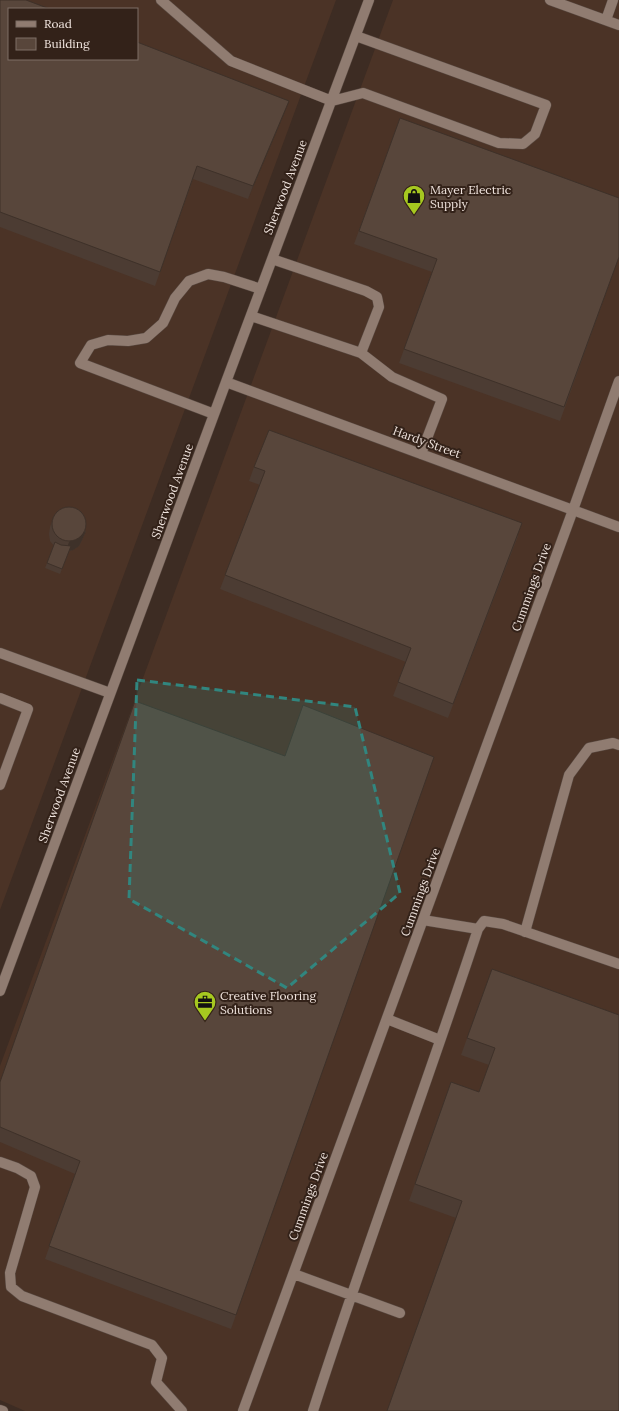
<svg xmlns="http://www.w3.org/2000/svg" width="619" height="1411" viewBox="0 0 619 1411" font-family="Lora,serif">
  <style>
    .built { fill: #4b3326; fill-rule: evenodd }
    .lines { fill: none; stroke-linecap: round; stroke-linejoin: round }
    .minor-casing { stroke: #594a42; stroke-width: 11 }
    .minor { stroke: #907c71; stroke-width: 10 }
    .wall { fill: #4c3c33 }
    .shaded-wall { fill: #3e3129 }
    .building { fill: #58463b; stroke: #3e3129 }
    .marked { fill: #31867f; fill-opacity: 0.2; stroke: #31867f; stroke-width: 3; stroke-dasharray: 8 5; stroke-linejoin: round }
    .labels { text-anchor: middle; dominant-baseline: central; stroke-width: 4; stroke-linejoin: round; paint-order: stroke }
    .street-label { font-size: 12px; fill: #efe3dd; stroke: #332219 }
    .poi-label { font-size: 12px; fill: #efe3dd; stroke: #332219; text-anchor: start }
  </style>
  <rect width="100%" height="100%" fill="#3d2c23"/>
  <path class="built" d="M0 0H336L0 910ZM9 9H137V59H9Z
    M393 0H619V1411H25L0 1400V1066Z"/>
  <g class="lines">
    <g class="minor-casing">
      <path id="minor" d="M161 0 231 61 332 101 363 93 499 143 523 144 535 134 546 105 356 36
        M550 0 619 25
        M606 20 613 0
        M251 316 361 353 379 307 377 297 366 291 272 259
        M361 353 392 377 442 399 421 454
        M226 382 619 527
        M214 414 80 363 91 345 108 340 128 341 146 338 163 323 175 298 189 281 208 274 224 277 261 289
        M0 653 110 693
        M0 698 28 709 0 785
        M423 920 478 929
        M525 932 569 775 589 748 613 743 619 745
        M0 991 226 382 369 0
        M387 1019 440 1040
        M0 1162 17 1168 31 1176 35 1187 10 1273 11 1287 22 1296 152 1345 162 1358 156 1382 182 1411
        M294 1274 400 1313
        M0 1410 3 1411
        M243 1411 573 510 619 381
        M313 1411C365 1249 425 1090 478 929L484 921 503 924 619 964"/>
    </g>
    <use href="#minor" class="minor"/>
  </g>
  <path class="wall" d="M0 0 284 114 248 199 193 179 155 286 0 227Z
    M400 118 619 257 560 421 399 363 432 272 354 244Z
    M254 467 518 536 448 718 393 696 406 662 220 589 260 485 249 481Z
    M53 518 86 531 82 540 79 546 73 550 69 551 60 574 45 568 54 546 50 541 49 534 50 527Z
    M492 969 619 1015 456 1218 409 1201 451 1082 479 1092 489 1065 461 1055Z
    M0 1081 236 1315 231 1329 45 1259 75 1174 0 1142Z"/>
  <path class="shaded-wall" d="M289 101 284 114 248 199 253 186Z
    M86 531 82 540 79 546 73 550 69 551 60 574 69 551H66L69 542Z"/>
  <path class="building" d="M0 0H26L50 9H9V59H137V42L289 101 253 186 197 166 160 272 0 212Z
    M400 118 619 198V257L564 407 404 349 437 259 359 231Z
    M269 430 522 523 453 704 398 682 411 648 225 575 265 471 254 467Z
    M52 524a17 17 0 1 1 34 0a17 17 0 1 1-34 0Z
    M55 542 61 545 71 546 62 569 47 563Z
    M135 701 285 756 303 705 434 757 236 1315 49 1246 80 1161 0 1127V1082Z
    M492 969 619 1015V1411H387L462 1201 415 1184 451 1082 479 1092 495 1048 467 1038Z"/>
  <path class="marked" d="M137 680 355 707 400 893 287 988 129 899Z"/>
  <defs>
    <g id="shop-pin" transform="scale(1.15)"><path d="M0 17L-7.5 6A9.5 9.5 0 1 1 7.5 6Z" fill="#a6c820" stroke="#332219"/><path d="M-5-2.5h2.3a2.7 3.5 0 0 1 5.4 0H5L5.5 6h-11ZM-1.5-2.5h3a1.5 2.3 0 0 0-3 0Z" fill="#111"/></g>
    <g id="office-pin" transform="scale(1.15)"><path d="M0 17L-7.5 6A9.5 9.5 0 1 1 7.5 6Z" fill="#a6c820" stroke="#332219"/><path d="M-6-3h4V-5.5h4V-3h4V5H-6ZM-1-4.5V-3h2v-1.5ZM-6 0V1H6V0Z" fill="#111"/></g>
  </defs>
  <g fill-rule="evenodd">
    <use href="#shop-pin" x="414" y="196"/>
    <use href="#office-pin" x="205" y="1002"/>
  </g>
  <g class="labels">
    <g class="street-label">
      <text transform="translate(285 187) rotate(-69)">Sherwood Avenue</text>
      <text transform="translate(427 442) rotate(20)">Hardy Street</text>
      <text transform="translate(172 491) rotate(-70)">Sherwood Avenue</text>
      <text transform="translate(531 587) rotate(-70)">Cummings Drive</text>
      <text transform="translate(59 795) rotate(-70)">Sherwood Avenue</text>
      <text transform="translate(420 892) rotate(-70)">Cummings Drive</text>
      <text transform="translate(308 1196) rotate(-70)">Cummings Drive</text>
    </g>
    <g class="poi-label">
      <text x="430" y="189">Mayer Electric<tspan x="430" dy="14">Supply</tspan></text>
      <text x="220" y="995">Creative Flooring<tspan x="220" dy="14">Solutions</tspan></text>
    </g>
  </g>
  <rect x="8" y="8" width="130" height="52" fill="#332219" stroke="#7e6f67"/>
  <rect x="16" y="21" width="20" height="6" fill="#907c71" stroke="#7e6f67"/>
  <text x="44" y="28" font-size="12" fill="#efe3dd">Road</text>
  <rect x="16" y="38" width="20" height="12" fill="#58463b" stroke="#7e6f67"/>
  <text x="44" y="48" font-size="12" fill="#efe3dd">Building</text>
</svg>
